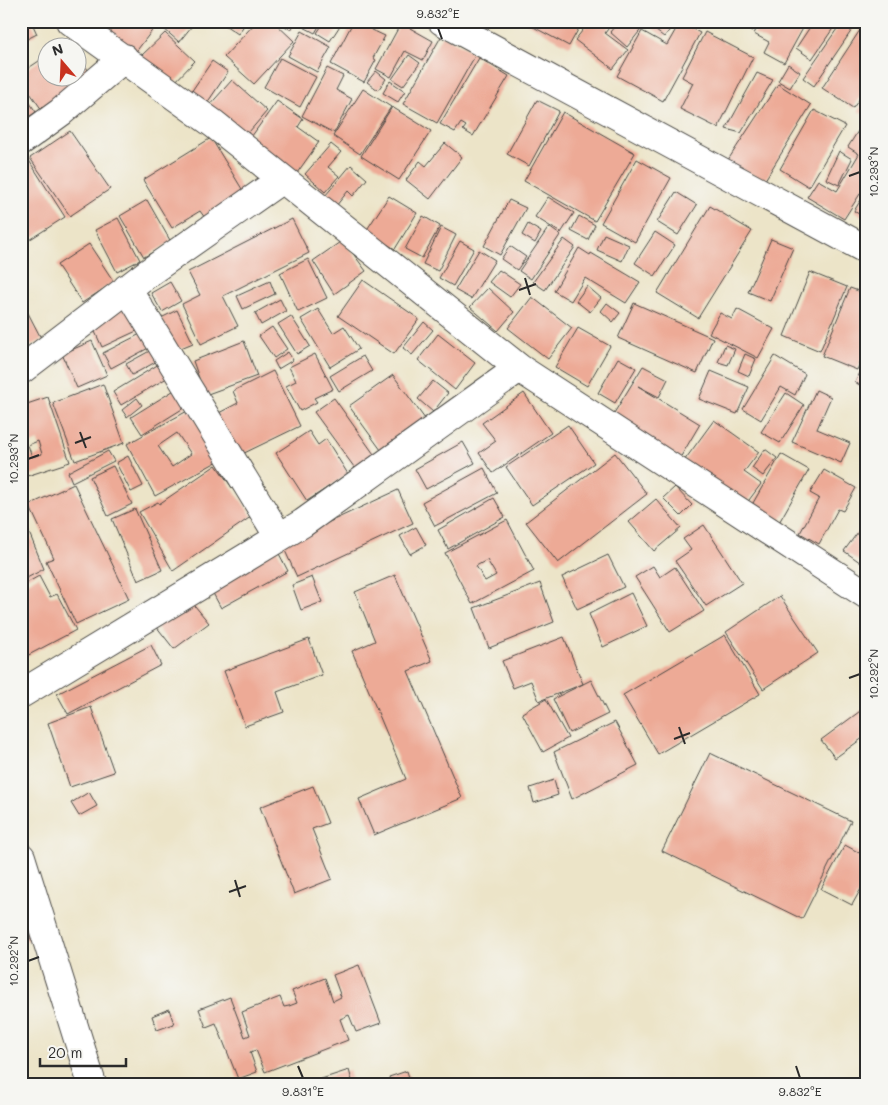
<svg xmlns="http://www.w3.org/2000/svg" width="888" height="1105" viewBox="0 0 888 1105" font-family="Mali,sans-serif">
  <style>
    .building { fill: #edaa96; fill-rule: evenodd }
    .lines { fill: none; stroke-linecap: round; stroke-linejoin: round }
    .minor-casing { stroke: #484743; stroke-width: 30 }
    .minor { stroke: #fff; stroke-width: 28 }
    .ticks { fill: none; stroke: #2b2b2b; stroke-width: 2 }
    .neatline { fill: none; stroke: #2b2b2b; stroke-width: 2 }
    .ticks-label { font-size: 12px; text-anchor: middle; fill: #2b2b2b }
  </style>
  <rect width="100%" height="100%" fill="#f6f6f2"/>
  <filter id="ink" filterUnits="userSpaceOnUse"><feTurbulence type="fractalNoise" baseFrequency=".02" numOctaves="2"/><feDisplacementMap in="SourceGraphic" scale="10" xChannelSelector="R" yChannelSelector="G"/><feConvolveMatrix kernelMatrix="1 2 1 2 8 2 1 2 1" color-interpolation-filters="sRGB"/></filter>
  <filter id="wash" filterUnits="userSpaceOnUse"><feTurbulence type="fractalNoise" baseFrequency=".0096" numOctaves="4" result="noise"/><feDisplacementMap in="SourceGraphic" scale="20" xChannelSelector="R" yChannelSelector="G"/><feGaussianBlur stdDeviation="1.12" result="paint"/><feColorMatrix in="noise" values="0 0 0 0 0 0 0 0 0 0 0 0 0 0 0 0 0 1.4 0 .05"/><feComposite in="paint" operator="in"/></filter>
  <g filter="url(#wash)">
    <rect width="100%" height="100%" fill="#ece4c8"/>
    <g id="blocks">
      <path class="building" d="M21 21H31L37 34 21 42Z
        M95 21H145L154 28 135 53 94 23Z
        M155 21H196L179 42Z
        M219 21H247L238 34Z
        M257 21H273L294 41 254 84 224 57Z
        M277 21H296L291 30Z
        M299 21H322L315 33 298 24Z
        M325 21H343L330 41 317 33Z
        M348 21H373L370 29 385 36 373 58 376 60 364 82 331 64 352 24Z
        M527 21H583L569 46 526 23Z
        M590 21H614L605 33 628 50 613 69 575 40Z
        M619 21H646L647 22 627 47 610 32Z
        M649 21H677L664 37 647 24Z
        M734 21H757L752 31Z
        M760 21H807L784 63 764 52 769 42 754 34Z
        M814 21H858L814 86 803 78 839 26 836 24 812 59 796 48Z
        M680 22 700 33 663 101 617 76 642 31 667 45Z
        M401 23 433 41 423 60 405 51 391 77 376 69Z
        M864 24 867 26V88L853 108 822 88Z
        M302 31 331 47 317 72 288 56Z
        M705 32 753 57 718 128 680 109 693 83 682 77Z
        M165 33 195 61 171 86 140 57Z
        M442 35 476 54 437 123 403 104Z
        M68 41 72 48H59Z
        M48 55V78H78V55L92 76 42 110 21 80V73Z
        M409 55 420 63 403 86 392 79Z
        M280 58 316 77 300 107 264 87Z
        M479 58 509 76 473 136 463 130 466 126 461 123 455 132 440 124Z
        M212 61 228 72 203 109 187 98Z
        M788 64 800 72 790 88 778 81Z
        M327 68 343 76 336 90 352 99 334 133 302 116Z
        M376 71 386 79 378 90 367 82Z
        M757 73 773 80 741 133 726 129Z
        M232 80 267 111 243 139 207 108Z
        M390 81 405 91 398 102 383 93Z
        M778 84 811 105 765 180 726 163Z
        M363 89 391 107 360 154 333 136Z
        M21 90 36 112 21 122Z
        M867 97V116L858 111Z
        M537 100 559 111 529 166 507 154Z
        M277 101 303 119 298 127 319 142 297 173 249 140Z
        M392 107 431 131 399 180 361 156Z
        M814 110 845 126 809 187 780 169Z
        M563 112 635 153 595 221 524 181Z
        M70 131 110 189 70 216 30 158Z
        M858 131 867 136V183L844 219 807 197 818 180 837 191 859 154 848 147Z
        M211 138 245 194 205 218 200 211 172 228 143 180Z
        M445 143 462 157 430 199 406 180 420 161 426 166Z
        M331 144 341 152 328 167 339 176 325 192 305 174Z
        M839 151 852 159 839 185 826 179Z
        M28 159 65 217 21 245V163Z
        M637 159 671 178 635 242 601 223Z
        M351 165 367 179 353 196 348 191 336 206 325 196Z
        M867 190V219L854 211Z
        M676 192 697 205 678 235 657 222Z
        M389 196 417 213 395 249 366 231Z
        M548 197 574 213 561 233 535 217Z
        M147 200 171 242 144 257 120 216Z
        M509 200 526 208 500 255 484 246Z
        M710 206 752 231 698 318 657 293Z
        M423 216 440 226 422 258 405 249Z
        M579 216 595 225 588 240 571 231Z
        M118 218 140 260 117 272 95 230Z
        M292 219 309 253 223 296 238 326 201 344 182 304 200 295 188 272Z
        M528 224 541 232 535 243 522 235Z
        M441 227 456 235 438 271 423 264Z
        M549 227 560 235 531 279 519 271Z
        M655 232 675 245 655 276 635 263Z
        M604 234 629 245 622 261 597 250Z
        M564 239 575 247 545 290 533 282Z
        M771 239 793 248 770 301 748 292Z
        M343 240 366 271 334 294 313 261Z
        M460 241 474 249 453 286 439 278Z
        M89 244 114 282 82 303 57 265Z
        M510 246 526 257 517 270 501 259Z
        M579 248 590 255 591 253 640 282 626 303 585 278 571 301 554 291Z
        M479 250 495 260 471 299 455 290Z
        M308 259 327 298 298 312 280 273Z
        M499 270 520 284 510 297 489 282Z
        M810 272 847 287 820 351 784 336Z
        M363 280 419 319 394 354 338 316Z
        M270 281 275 294 243 309 237 296Z
        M170 282 181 301 162 312 151 293Z
        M587 286 601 298 590 312 576 301Z
        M488 288 514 312 498 331 470 307Z
        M850 288 867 294V346L857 370 822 356Z
        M532 297 572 328 548 359 508 328Z
        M280 299 286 311 261 325 255 313Z
        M607 303 620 313 613 322 601 311Z
        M634 303 713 338 697 373 618 338Z
        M132 304 143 328 102 347 91 323Z
        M318 309 333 333 344 326 359 349 330 367 301 319Z
        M737 309 774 329 758 358 709 333 720 313 732 319Z
        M177 310 193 343 176 350 161 318Z
        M28 313 42 340 21 350V316Z
        M291 316 310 346 297 354 278 324Z
        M424 322 433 330 412 355 403 348Z
        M272 327 287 349 274 358 259 336Z
        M578 328 610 346 587 386 555 367Z
        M148 330 156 344 111 368 103 353Z
        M438 334 475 363 455 390 418 360Z
        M92 341 107 375 77 388 62 354Z
        M244 341 257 376 205 395 193 361Z
        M725 345 735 349 728 365 718 362Z
        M155 348 161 359 132 375 126 364Z
        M288 352 293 360 278 369 274 361Z
        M315 354 333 389 314 398 317 402 300 411 286 386 296 381 289 367Z
        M745 354 756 359 749 376 738 371Z
        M363 356 372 371 339 391 330 376Z
        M775 356 805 374 795 395 781 387 761 420 743 409Z
        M618 358 636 368 615 403 598 393Z
        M867 360V390L855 382Z
        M164 361 172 375 121 405 113 392Z
        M643 366 668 379 659 397 638 386 700 424 680 458 611 418Z
        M273 371 300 426 236 457 215 415 238 403 233 391Z
        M711 371 749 387 737 414 699 399Z
        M393 375 425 419 381 450 349 406Z
        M433 381 448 393 433 412 418 399Z
        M103 384 124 443 75 461 53 403Z
        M176 389 187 406 142 434 131 417Z
        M816 390 831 397 817 429 850 443 841 463 792 442Z
        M524 393 551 433 493 473 479 453 496 441 482 423Z
        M786 393 804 405 780 443 761 432Z
        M48 397 70 462 21 478V406ZM38 441 42 454 32 457 28 445Z
        M137 398 142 405 127 417 122 410Z
        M334 398 376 457 357 471 314 412Z
        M191 409 220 460 155 496 127 444ZM177 433 191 454 172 467 158 446Z
        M714 420 759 452 744 472 761 484 746 504 684 461Z
        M568 425 594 463 532 505 506 467Z
        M309 431 318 445 326 439 348 474 307 501 276 453Z
        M463 442 475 463 426 489 415 469Z
        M765 449 777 458 763 476 752 468Z
        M108 451 114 461 72 482 68 472Z
        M615 453 647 494 558 563 526 522Z
        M781 454 809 470 777 526 749 510Z
        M128 456 143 486 131 492 116 463Z
        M216 465 252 516 173 571 139 512 158 502 159 504Z
        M113 466 132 504 108 516 90 477Z
        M484 468 497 493 435 526 422 502Z
        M824 470 856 488 843 511 838 509 819 544 800 533 819 498 810 493Z
        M74 484 129 599 76 624 46 561 54 558 29 505Z
        M675 487 692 505 681 516 663 498Z
        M398 490 413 523 297 577 282 544Z
        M494 498 505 517 448 549 438 530Z
        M656 499 681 528 654 551 629 522Z
        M135 509 162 570 138 581 112 519Z
        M21 513 44 569 21 581Z
        M507 520 534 571 472 604 445 553ZM487 560 496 575 485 581 476 566Z
        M704 525 742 583 706 606 675 561 691 550 683 539Z
        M416 527 426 545 410 554 400 536Z
        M858 532 867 539V567L844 551Z
        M275 546 288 571 221 608 208 584Z
        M608 555 624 587 577 609 562 577Z
        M653 566 660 577 675 567 704 611 670 632 635 577Z
        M395 575 432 661 408 671 462 798 374 835 359 799 406 779 352 651 375 641 355 592Z
        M39 576 50 597 57 594 76 630 21 659V586Z
        M312 577 322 602 301 610 292 585Z
        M540 583 554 622 489 648 474 608Z
        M631 593 647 626 603 647 589 614Z
        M780 596 818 653 763 689 726 632Z
        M190 600 209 623 174 649 156 626Z
        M725 635 760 694 658 754 623 695Z
        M564 637 583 684 539 701 531 681 513 688 502 661Z
        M309 639 322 675 277 692 284 712 245 726 224 671Z
        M151 645 161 665 68 714 57 694Z
        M591 680 608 714 569 733 553 699Z
        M546 699 568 738 543 752 522 713Z
        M867 706V735L835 758 821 740Z
        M91 707 114 772 70 787 48 723Z
        M615 722 638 765 572 799 554 752Z
        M710 753 851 821 802 919 662 851Z
        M554 780 558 795 534 803 530 788Z
        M313 786 328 823 312 829 332 879 294 894 260 807Z
        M89 792 97 806 79 816 71 803Z
        M845 845 867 857V878L852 905 821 889Z
        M21 914 30 939 21 942Z
        M359 965 381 1023 356 1032 349 1015 340 1019 348 1040 265 1072 256 1050 250 1052 257 1072 238 1079 216 1023 206 1027 199 1009 230 997 245 1037 250 1035 242 1012 280 997 284 1007 289 1006 297 1003 292 991 325 978 333 1001 341 997 333 975Z
        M169 1009 174 1024 157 1030 152 1016Z
        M349 1070 353 1084H309V1083Z
        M407 1071 411 1084H391L389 1077Z"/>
    </g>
  </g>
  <g filter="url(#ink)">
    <use href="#blocks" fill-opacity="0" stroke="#484743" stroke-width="1"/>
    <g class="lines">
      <g class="minor-casing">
        <path id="minor" d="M70 21 214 124 519 368 867 595
          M442 21 867 250
          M21 141 61 112 124 58
          M127 288 279 537
          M21 370 148 273 282 179
          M21 694 303 523 519 368
          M21 857 92 1084"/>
      </g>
      <use href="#minor" class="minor"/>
    </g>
  </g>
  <path class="ticks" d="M438 28 442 39M849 176 860 172M525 278 530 295M519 290 536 284M80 432 86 448M75 443 91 437M28 459 39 455M849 678 860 674M679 727 685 744M674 739 690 733M235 880 240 897M229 892 246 886M28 961 39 957M298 1066 303 1078M796 1066 800 1078"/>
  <rect width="888" height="1105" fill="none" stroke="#f6f6f2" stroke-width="55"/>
  <g transform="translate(62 62) rotate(341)"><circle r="24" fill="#f6f6f2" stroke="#a5a5a2"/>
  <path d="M0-4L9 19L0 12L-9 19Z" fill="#c8321e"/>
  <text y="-8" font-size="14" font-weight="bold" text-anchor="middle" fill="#2b2b2b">N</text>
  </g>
  <path d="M40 1058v8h86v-8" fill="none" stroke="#2b2b2b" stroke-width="2.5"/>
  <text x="48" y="1058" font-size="15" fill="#2b2b2b" stroke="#f6f6f2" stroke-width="4" paint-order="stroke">20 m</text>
  <rect x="28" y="28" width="832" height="1050" class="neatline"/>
  <g class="ticks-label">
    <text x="438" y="18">9.832°E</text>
    <text transform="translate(874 172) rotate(-90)" y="4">10.293°N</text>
    <text transform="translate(14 459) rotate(-90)" y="4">10.293°N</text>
    <text transform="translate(874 674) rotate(-90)" y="4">10.292°N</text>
    <text transform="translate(14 961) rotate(-90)" y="4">10.292°N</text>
    <text x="303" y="1096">9.831°E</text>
    <text x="800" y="1096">9.832°E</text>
  </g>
</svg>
